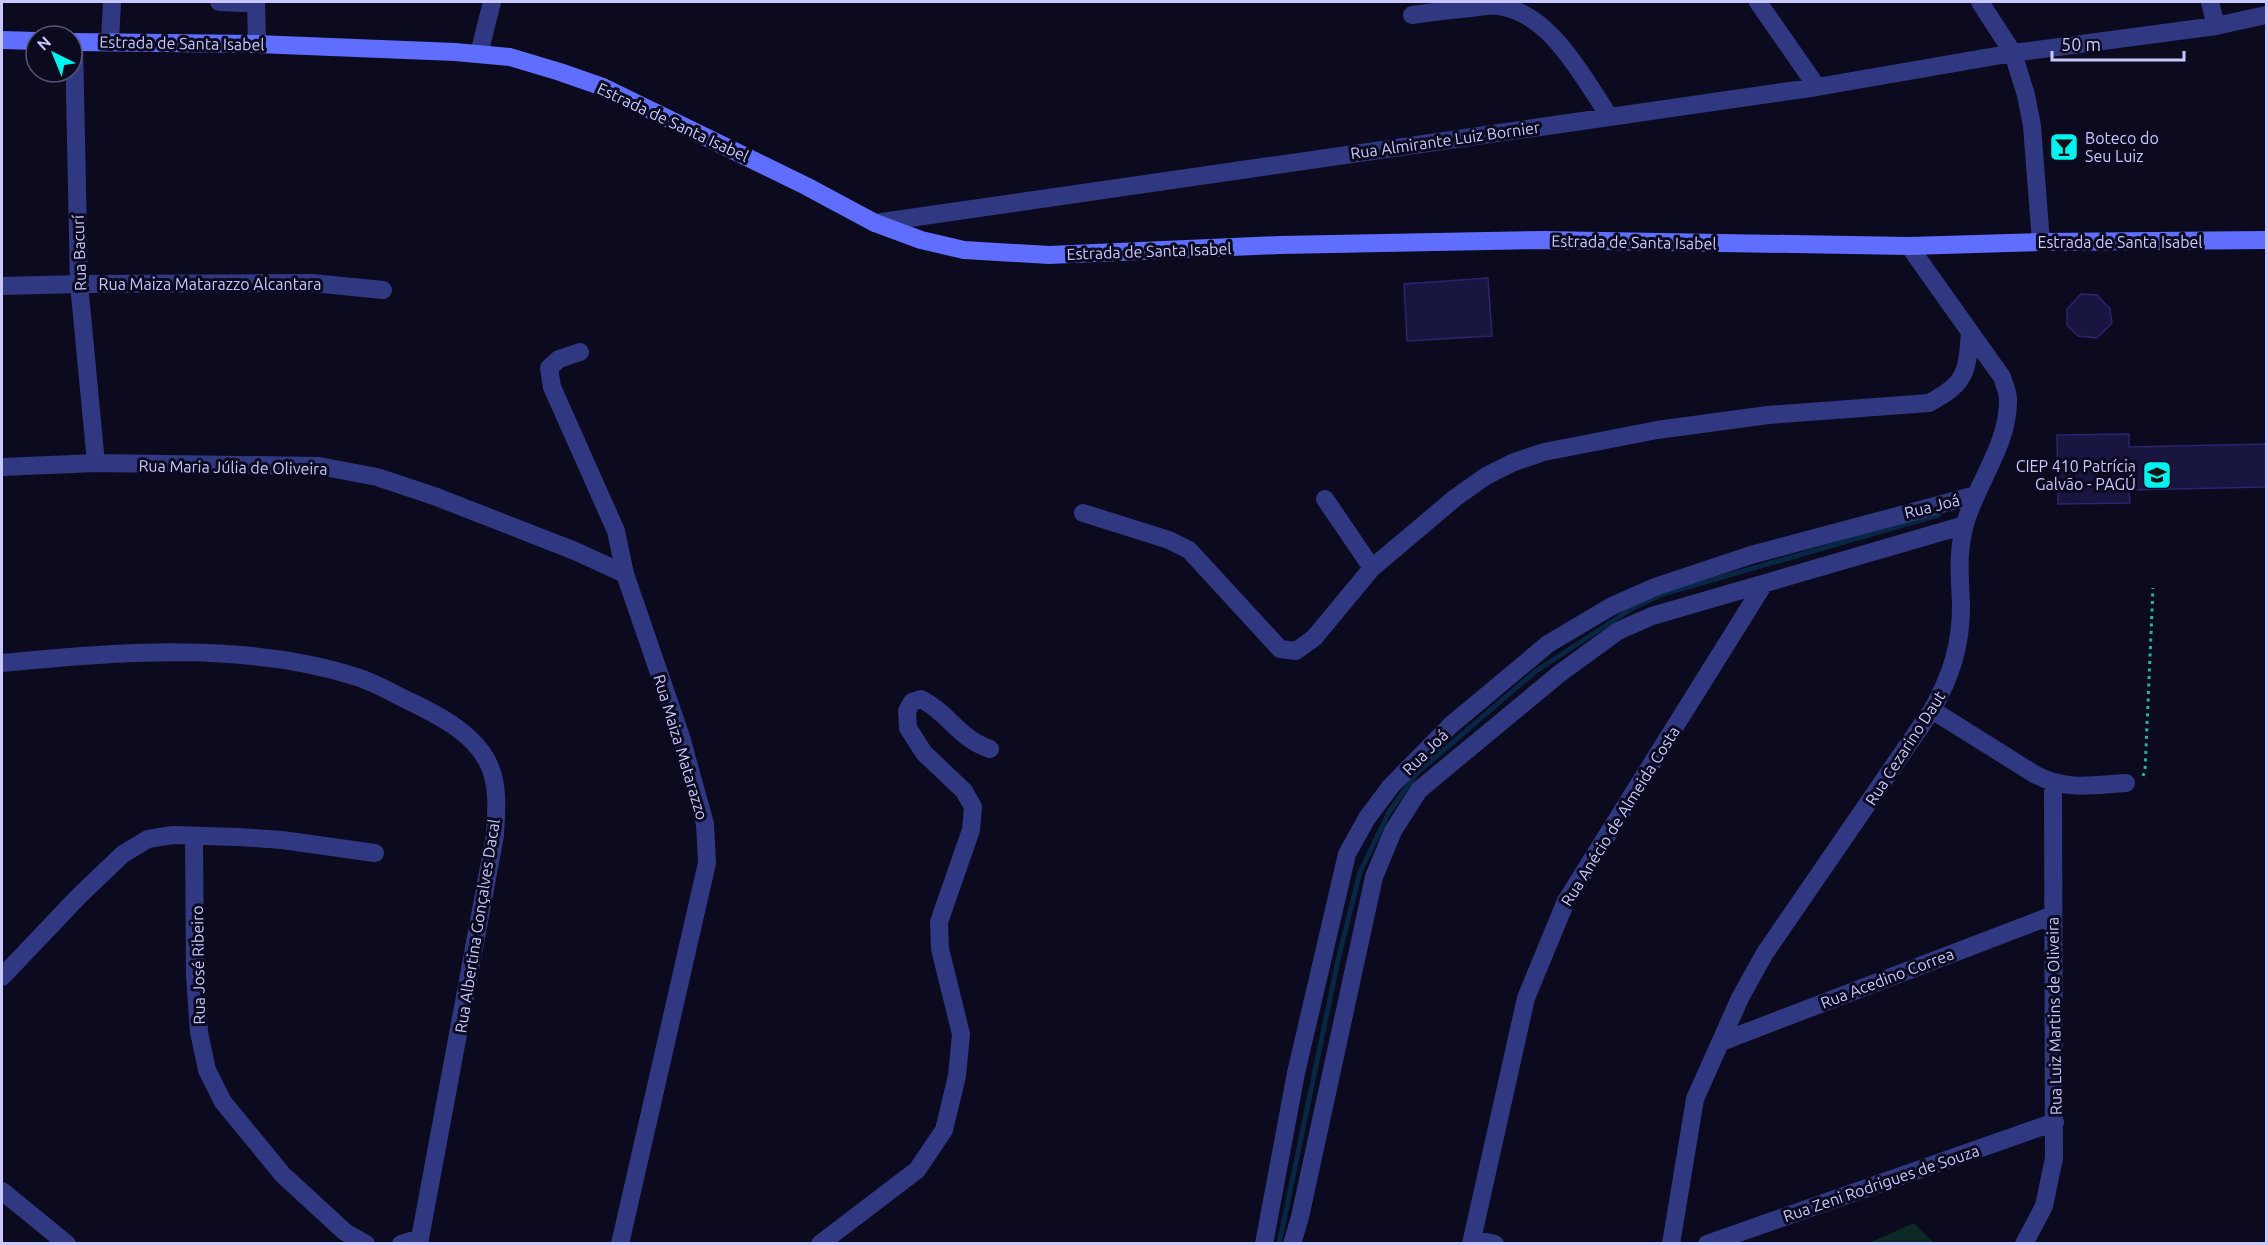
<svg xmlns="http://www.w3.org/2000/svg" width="2268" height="1245" viewBox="0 0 2268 1245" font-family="Ubuntu,sans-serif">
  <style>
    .green { fill: #0d2925 }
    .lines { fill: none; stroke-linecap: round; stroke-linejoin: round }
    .stream { stroke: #082745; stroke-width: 5 }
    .building { fill: #181541; stroke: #2b256f; stroke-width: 1.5 }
    .path { stroke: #23b89d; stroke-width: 3; stroke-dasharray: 3 4.5; stroke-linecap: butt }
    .street { stroke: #313882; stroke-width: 18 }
    .secondary { stroke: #5f6eff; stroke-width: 18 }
    .labels { text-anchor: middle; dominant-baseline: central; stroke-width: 6; stroke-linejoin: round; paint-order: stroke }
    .street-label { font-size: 16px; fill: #c8c8ff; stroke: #0b0a1f }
    .poi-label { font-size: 16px; fill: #c8c8ff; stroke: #0b0a1f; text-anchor: start }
  </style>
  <rect width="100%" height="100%" fill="#0b0a1f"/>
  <path class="green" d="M1914 1223 1934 1243H1869Z"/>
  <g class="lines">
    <path class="stream" d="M1279 1244 1338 960 1360 872 1389 812 1417 773 1536 671 1631 609 1660 595 1938 515"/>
  </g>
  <path class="building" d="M1488 278 1492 336 1407 341 1404 284Z
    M2081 294 2097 295 2110 309 2112 323 2097 338 2078 336 2067 325V309Z
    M2129 434V447L2266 444V487L2129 490 2130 503 2058 504 2057 435Z"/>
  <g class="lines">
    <path class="path" d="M2143 776 2145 771 2153 588"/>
    <path class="street" d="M219 2 242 3 256 2
      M256 2 257 44
      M1758 2 1817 87
      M1980 2 2013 53 2026 95 2032 126 2041 242
      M2210 2 2216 26
      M1412 15C1432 12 1451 10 1471 8 1480 7 1490 5 1499 6 1550 13 1583 77 1609 116
      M110 41 112 2
      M74 42 79 284 96 463
      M479 54 492 2
      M875 223 1817 87 2013 53 2216 26 2266 15
      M2 286 79 284 312 283 383 290
      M580 352 559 359 549 368 552 387 616 531 625 574 681 737 705 824 707 863 620 1244
      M2 467 96 463 319 466 377 477 434 496 575 551 625 574
      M1325 499 1372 568
      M1083 513 1169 540 1189 550 1280 649 1296 651 1314 638 1372 568 1455 498 1486 476 1514 462 1544 452 1657 430 1768 415 1929 403C1967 383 1967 372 1970 332
      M2 663C117 652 246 641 357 677 376 683 394 694 411 702 440 716 477 735 490 767 499 789 496 813 495 835L419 1244
      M1932 710 2036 775C2068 791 2092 785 2126 783
      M194 836 195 976 199 1032 207 1070 223 1102 283 1175 345 1232 366 1244
      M2 977 79 896 123 854 148 839 173 835 238 837 282 840 375 853
      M1721 1042 2053 915
      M2 1191 67 1244
      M1473 1239 1495 1244
      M401 1244 420 1238
      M820 1244 917 1170 944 1130 957 1076 961 1034 940 949 939 922 971 830 973 807 964 791 924 753 908 728 907 711 912 702 921 699C949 713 958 738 990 749
      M1264 1244 1296 1073 1347 854 1367 818 1391 786 1451 725 1548 644 1612 606 1655 587 1751 555 1976 495
      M1292 1244 1300 1217 1374 877 1393 831 1419 790 1559 674 1618 631 1652 616 1965 525
      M1471 1244 1526 998 1566 901 1764 584
      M1671 1244 1695 1099 1740 998 1765 953 1932 710C1951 676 1961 646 1961 606 1960 576 1957 553 1965 524 1977 482 2009 444 2008 399 2008 392 2004 384 2002 377L1909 246
      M1707 1244 2055 1122
      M2024 1244 2044 1206 2054 1158 2053 783"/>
    <path class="secondary" d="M2 40 36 41
      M72 42 257 44 455 52 510 57 560 72 603 87 806 186 875 223 921 240 964 250 1049 255 1280 245 1543 240 1909 246 2041 242 2266 240"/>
  </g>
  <defs>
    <g id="bar-square" transform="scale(1.5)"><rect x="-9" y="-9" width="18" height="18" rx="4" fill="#00f3ee" stroke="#0b0a1f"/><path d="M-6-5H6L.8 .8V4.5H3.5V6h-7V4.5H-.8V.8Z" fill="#111"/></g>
    <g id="school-square" transform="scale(1.5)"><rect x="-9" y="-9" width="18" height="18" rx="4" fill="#00f3ee" stroke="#0b0a1f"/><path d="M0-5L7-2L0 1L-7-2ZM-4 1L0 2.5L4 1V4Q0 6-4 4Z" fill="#111"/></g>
  </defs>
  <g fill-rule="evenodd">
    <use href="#bar-square" x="2064" y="147"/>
    <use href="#school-square" x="2157" y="475"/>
  </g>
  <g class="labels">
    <g class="street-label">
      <text transform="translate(182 43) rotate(1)">Estrada de Santa Isabel</text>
      <text transform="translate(673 122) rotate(25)">Estrada de Santa Isabel</text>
      <text transform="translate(1445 140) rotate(-8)">Rua Almirante Luiz Bornier</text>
      <text transform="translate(1634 242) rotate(1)">Estrada de Santa Isabel</text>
      <text x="2120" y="242">Estrada de Santa Isabel</text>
      <text transform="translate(1149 251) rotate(-2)">Estrada de Santa Isabel</text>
      <text transform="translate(79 253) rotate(-92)">Rua Bacurí</text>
      <text x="210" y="284">Rua Maiza Matarazzo Alcantara</text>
      <text transform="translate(233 467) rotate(1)">Rua Maria Júlia de Oliveira</text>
      <text transform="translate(1932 506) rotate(-14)">Rua Joá</text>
      <text transform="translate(681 747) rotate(73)">Rua Maiza Matarazzo</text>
      <text transform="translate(1905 748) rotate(-57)">Rua Cezarino Daut</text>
      <text transform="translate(1425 752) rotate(-45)">Rua Joá</text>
      <text transform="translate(1620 816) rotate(-58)">Rua Anécio de Almeida Costa</text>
      <text transform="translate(477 926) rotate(-81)">Rua Albertina Gonçalves Dacal</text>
      <text transform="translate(198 965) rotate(-91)">Rua José Ribeiro</text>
      <text transform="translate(1887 978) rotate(-21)">Rua Acedino Correa</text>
      <text transform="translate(2054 1016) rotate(-91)">Rua Luiz Martins de Oliveira</text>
      <text transform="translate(1881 1183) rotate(-19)">Rua Zeni Rodrigues de Souza</text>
    </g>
    <g class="poi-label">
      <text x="2085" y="138">Boteco do<tspan x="2085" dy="18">Seu Luiz</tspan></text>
      <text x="2136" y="466" text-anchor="end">CIEP 410 Patrícia<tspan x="2136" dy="18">Galvão - PAGÚ</tspan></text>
    </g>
  </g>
  <rect width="2268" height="1245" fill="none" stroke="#c8c8ff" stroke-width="6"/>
  <g transform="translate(54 54) rotate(317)"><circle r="28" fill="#0b0a1f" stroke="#575679" stroke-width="1.5"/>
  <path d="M0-4.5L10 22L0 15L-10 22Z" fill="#00f3ee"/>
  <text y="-9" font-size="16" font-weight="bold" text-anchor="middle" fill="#c8c8ff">N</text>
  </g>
  <path d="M2052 51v9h132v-9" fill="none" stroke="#c8c8ff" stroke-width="3"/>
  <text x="2061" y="51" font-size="18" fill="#c8c8ff" stroke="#0b0a1f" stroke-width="4.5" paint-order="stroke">50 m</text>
</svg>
